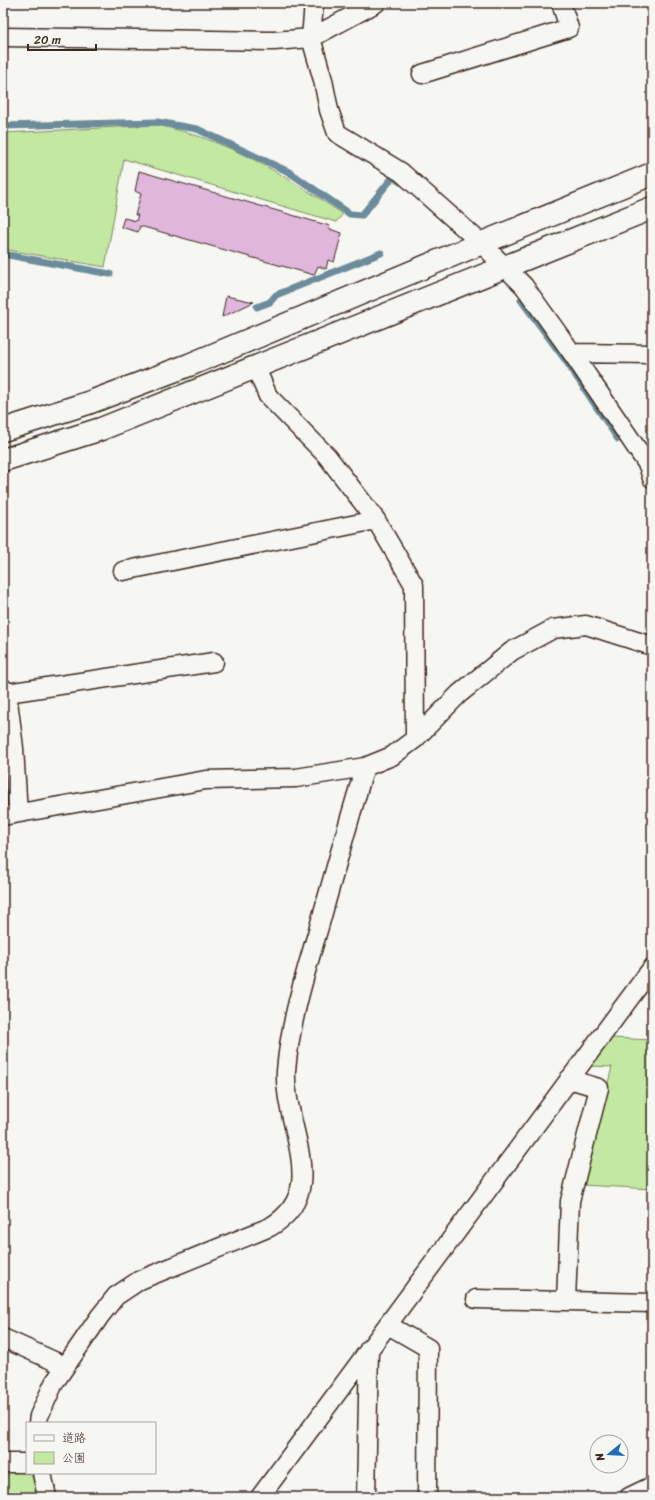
<svg xmlns="http://www.w3.org/2000/svg" width="655" height="1500" viewBox="0 0 655 1500" font-family="Sriracha,'Klee One',sans-serif">
  <style>
    .green { fill: #c2e8a2; stroke: #7e8960 }
    .lines { fill: none; stroke-linecap: round; stroke-linejoin: round }
    .stream { stroke: #6c8b9b; stroke-width: 7 }
    .building { fill: #e0b6dc; stroke: #3b2a1e }
    .minor-casing { stroke: #3b2a1e; stroke-width: 21 }
    .tertiary-casing { stroke: #3b2a1e; stroke-width: 25 }
    .minor { stroke: #f6f6f2; stroke-width: 18 }
    .tertiary { stroke: #f6f6f2; stroke-width: 22 }
  </style>
  <rect width="100%" height="100%" fill="#f6f6f2"/>
  <filter id="ink" filterUnits="userSpaceOnUse"><feTurbulence type="fractalNoise" baseFrequency=".025" numOctaves="2"/><feDisplacementMap in="SourceGraphic" scale="8" xChannelSelector="R" yChannelSelector="G"/><feConvolveMatrix kernelMatrix="1 2 1 2 8 2 1 2 1" color-interpolation-filters="sRGB"/></filter>
  <g filter="url(#ink)">
    <path class="green" d="M157 125C227 139 285 175 343 214L336 222 124 159 105 267 3 249V133Z
      M612 1038 652 1040V1189L582 1185 612 1067 591 1066Z
      M3 1469C31 1472 32 1469 40 1497H3Z"/>
    <g class="lines">
      <path class="stream" d="M3 126 157 122 197 129 289 172 350 214 362 215 393 177 400 182
        M3 254 110 274
        M521 300 566 361 618 439
        M257 307 270 302 276 295 381 253"/>
    </g>
    <path class="building" d="M139 171 330 226 329 229 342 233 334 262 328 260 326 269 318 266 314 275 140 226 138 232 121 227 124 218 136 221 138 215H135L141 194 135 191Z
      M226 296 254 302 222 317Z"/>
    <g class="lines">
      <g class="minor-casing">
        <path id="minor" d="M314 3 311 38 323 80 329 110 337 133 401 172 481 243 524 286 572 353 648 465 652 478
          M3 37 274 41 311 38 376 3
          M422 74 569 28 561 3
          M572 353 652 354
          M256 368 268 396 327 456 376 520 414 585 415 739
          M123 571 376 520
          M3 688 7 693 14 748 18 813
          M7 693 214 662
          M3 816 206 780 296 778 365 767 392 756 415 739 459 694 512 651 553 629 586 625 652 646
          M476 1299 652 1303
          M566 1301 570 1201 599 1088 569 1079
          M388 1325 428 1348 427 1497
          M3 1338 65 1366
          M38 1423 39 1416 54 1383 100 1316 116 1296 140 1280 270 1227C332 1191 283 1126 286 1071 290 1022 305 974 319 927 334 873 349 820 365 767
          M3 1463H27
          M42 1473 47 1497
          M260 1497 652 968
          M366 1497 369 1349
          M629 1497 652 1486"/>
      </g>
      <g class="tertiary-casing">
        <path id="tertiary" d="M3 430 88 403 189 365 460 252 652 174
          M3 460 101 429 652 208"/>
      </g>
      <use href="#minor" class="minor"/>
      <use href="#tertiary" class="tertiary"/>
    </g>
  </g>
  <rect width="655" height="1500" fill="none" stroke="#f6f6f2" stroke-width="16"/>
  <rect x="8" y="8" width="639" height="1484" fill="none" stroke="#3b2a1e" stroke-width="1.5" filter="url(#ink)"/>
  <rect x="26" y="1422" width="130" height="52" fill="#f6f6f2" stroke="#aba49d"/>
  <rect x="34" y="1435" width="20" height="6" fill="#f6f6f2" stroke="#aba49d"/>
  <text x="62" y="1442" font-size="12" fill="#3b2a1e">道路</text>
  <rect x="34" y="1452" width="20" height="12" fill="#c2e8a2" stroke="#aba49d"/>
  <text x="62" y="1462" font-size="12" fill="#3b2a1e">公園</text>
  <g transform="translate(609 1454) rotate(252)"><circle r="19" fill="#f6f6f2" stroke="#aba49d"/>
  <path d="M0-3L7 15L0 10L-7 15Z" fill="#1f6fb2"/>
  <text y="-6" font-size="11" font-weight="bold" text-anchor="middle" fill="#3b2a1e">N</text>
  </g>
  <path d="M28 44v6h68v-6" fill="none" stroke="#3b2a1e" stroke-width="2"/>
  <text x="34" y="44" font-size="12" fill="#3b2a1e" stroke="#f6f6f2" stroke-width="3" paint-order="stroke">20 m</text>
</svg>
